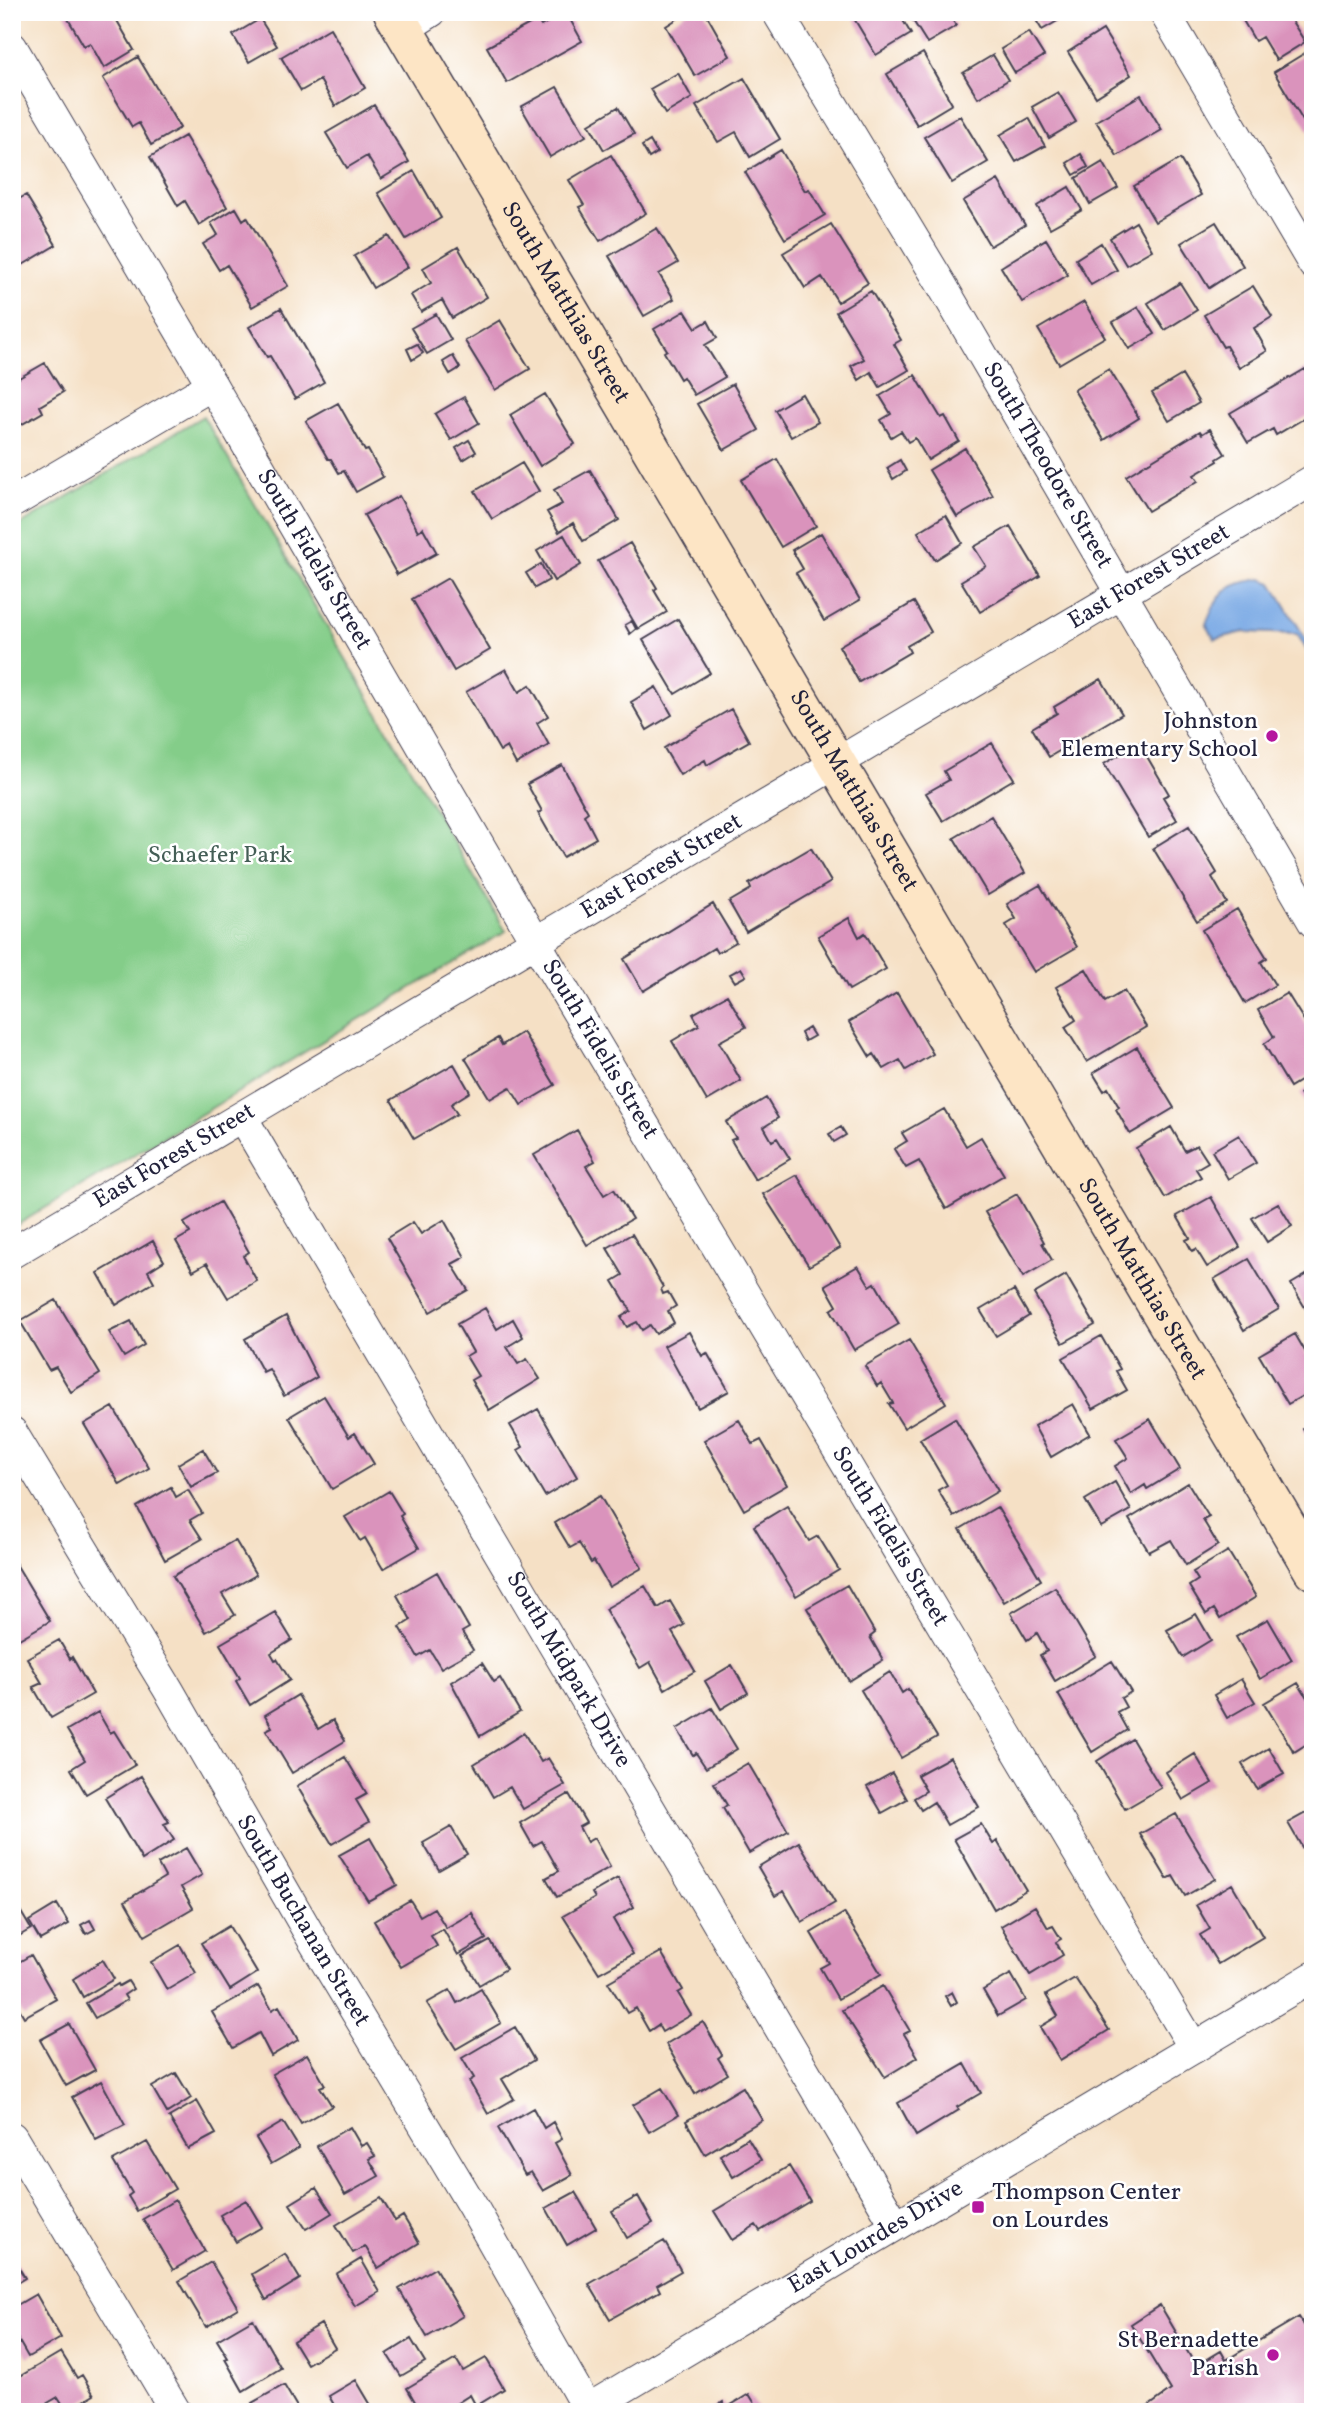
<svg xmlns="http://www.w3.org/2000/svg" width="1325" height="2424" viewBox="0 0 1325 2424" font-family="Vollkorn,serif">
  <style>
    .green { fill: #84cd89; stroke: #537862; stroke-width: 2 }
    .water { fill: #7baae5; stroke: #4e6690; stroke-width: 2 }
    .building { fill: #da93bc }
    .lines { fill: none; stroke-linecap: round; stroke-linejoin: round }
    .street-casing { stroke: #423e50; stroke-width: 32 }
    .secondary-casing { stroke: #423e50; stroke-width: 41 }
    .street { stroke: #fff; stroke-width: 30 }
    .secondary { stroke: #fde5c5; stroke-width: 38 }
    .poi-dot { fill: #b5179e; stroke: #fff; stroke-width: 2.5 }
    .labels { text-anchor: middle; dominant-baseline: central; stroke-width: 5; stroke-linejoin: round; paint-order: stroke }
    .street-label { font-size: 24px; fill: #22223b; stroke: #fff }
    .poi-label { font-size: 24px; fill: #22223b; stroke: #fff; text-anchor: end }
    .park-label { font-size: 24px; fill: #445e56; stroke: #fff }
  </style>
  <rect width="100%" height="100%" fill="#fff"/>
  <filter id="ink" filterUnits="userSpaceOnUse"><feTurbulence type="fractalNoise" baseFrequency=".0143" numOctaves="2"/><feDisplacementMap in="SourceGraphic" scale="14" xChannelSelector="R" yChannelSelector="G"/><feConvolveMatrix kernelMatrix="1 2 1 2 8 2 1 2 1" color-interpolation-filters="sRGB"/></filter>
  <filter id="wash" filterUnits="userSpaceOnUse"><feTurbulence type="fractalNoise" baseFrequency=".00686" numOctaves="4" result="noise"/><feDisplacementMap in="SourceGraphic" scale="28" xChannelSelector="R" yChannelSelector="G"/><feGaussianBlur stdDeviation="1.57" result="paint"/><feColorMatrix in="noise" values="0 0 0 0 0 0 0 0 0 0 0 0 0 0 0 0 0 1.4 0 .05"/><feComposite in="paint" operator="in"/></filter>
  <g filter="url(#wash)">
    <rect width="100%" height="100%" fill="#f5e0c5"/>
    <path class="green" d="M203 416 506 931 12 1228V530Z"/>
    <path class="water" d="M1262 579 1272 583 1313 651V660L1297 634 1244 632 1215 639 1206 624C1218 592 1228 583 1262 579Z"/>
    <g id="blocks">
      <path class="building" d="M64 12H112L134 50 104 68 90 43 84 46Z
        M566 12 582 41 507 83 487 47 537 20 541 26Z
        M688 12H705L730 56 695 76 666 26Z
        M850 12H898L911 34 876 55Z
        M923 12H948L956 26 927 43 912 19Z
        M1031 12H1073L1042 30Z
        M1238 12H1286L1305 42 1276 60 1262 37 1255 41Z
        M260 19 277 46 249 62 233 35Z
        M330 28 365 88 335 106 320 80 301 91 281 57Z
        M1103 30 1131 75 1096 97 1068 52Z
        M1029 32 1044 56 1015 73 1001 49Z
        M1313 48V129L1309 131 1274 72Z
        M923 53 952 104 917 125 887 74Z
        M993 55 1008 80 978 98 963 73Z
        M138 57 180 128 151 145 139 123 132 127 103 78Z
        M678 73 692 98 665 114 650 89Z
        M744 78 780 139 750 157 736 132 718 142 696 106Z
        M557 87 586 136 550 157 521 107Z
        M1058 92 1076 122 1049 138 1032 107Z
        M1141 95 1162 130 1117 156 1096 121Z
        M374 105 409 162 381 179 367 156 347 168 326 133Z
        M618 107 634 134 604 150 589 124Z
        M960 116 988 162 952 183 924 137Z
        M1029 118 1045 146 1016 162 1000 135Z
        M185 136 227 207 199 225 185 201 178 206 150 157Z
        M650 141 657 153 649 158 642 146Z
        M781 150 805 191 809 189 825 215 785 239 745 172Z
        M1081 154 1088 167 1074 175 1067 163Z
        M611 155 646 213 600 241 579 207 584 205 569 180Z
        M1180 159 1201 195 1155 222 1134 186Z
        M1103 162 1118 188 1090 204 1076 178Z
        M414 171 441 218 406 239 378 193Z
        M998 180 1025 225 990 246 963 201Z
        M1069 187 1082 210 1050 228 1037 206Z
        M26 195 56 245 21 266 12 252V203Z
        M236 208 243 220 247 217 288 286 252 307 227 265 219 270 203 244 218 235 211 223Z
        M1136 222 1152 250 1126 265 1110 238Z
        M1216 222 1243 266 1209 288 1181 243Z
        M831 224 868 283 838 302 822 277 805 288 783 253Z
        M657 228 678 263 659 274 674 299 644 316 609 256Z
        M389 236 408 267 373 288 354 256Z
        M1046 239 1068 275 1022 302 1001 267Z
        M1101 243 1117 270 1091 285 1076 259Z
        M458 247 487 297 452 318 442 300 421 312 411 295 431 283 423 268Z
        M1180 283 1197 310 1165 330 1148 303Z
        M1253 286 1272 317 1254 328 1267 351 1239 368 1226 346 1223 347 1204 315Z
        M871 291 901 340 894 344 909 370 880 387 871 372 859 380 851 366 864 359 836 312Z
        M1084 302 1105 337 1059 364 1038 329Z
        M1138 307 1155 334 1129 349 1113 322Z
        M281 308 324 382 295 399 270 356 267 357 249 327Z
        M685 311 696 328 708 321 717 338 705 345 725 377 694 395 683 377 680 379 664 352 667 350 654 329Z
        M436 314 451 340 427 354 411 328Z
        M500 320 530 369 495 390 465 341Z
        M417 344 423 353 412 360 407 349Z
        M453 356 460 368 450 374 443 362Z
        M45 363 63 392 40 406 43 412 12 430V382Z
        M1109 369 1139 418 1104 440 1074 390Z
        M1305 369 1313 382V413L1276 435 1273 429 1248 443 1230 413Z
        M915 375 941 418 945 416 959 441 928 460 915 438 908 442 901 431 891 437 881 420 891 414 880 396Z
        M1182 375 1199 403 1169 421 1152 393Z
        M733 384 759 430 724 450 697 404Z
        M545 394 575 444 540 466 510 415Z
        M802 394 818 422 791 437 775 410Z
        M464 397 479 423 451 440 435 414Z
        M338 403 365 451 368 450 383 477 356 492 344 471 339 473 331 459H328L306 421Z
        M1210 429 1225 454 1217 459 1218 461 1194 475 1198 481 1148 511 1126 476 1200 431 1202 434Z
        M469 440 476 452 463 460 456 448Z
        M965 448 993 496 957 517 929 470Z
        M777 459 816 526 781 547 741 480Z
        M900 460 906 471 893 479 887 468Z
        M522 463 539 491 492 519 475 491Z
        M590 470 619 520 583 541 573 523 559 532 547 512 562 504 554 490Z
        M399 496 418 531 423 528 437 553 397 575 364 515Z
        M946 515 962 543 935 560 918 532Z
        M1010 526 1040 576 980 612 961 581 986 566 974 547Z
        M821 533 860 600 824 621 796 573 803 569 792 550Z
        M564 535 581 565 554 581 537 551Z
        M630 543 657 588 654 590 667 612 638 629 598 561Z
        M541 564 549 580 535 588 526 573Z
        M448 578 490 650 454 671 412 599Z
        M914 602 931 632 907 646 910 652 859 682 839 646Z
        M678 619 710 673 675 694 643 640Z
        M632 621 636 629 630 634 625 625Z
        M506 669 519 692 530 685 548 716 537 723 549 745 516 764 507 747 500 751 466 692Z
        M1101 679 1122 714 1049 757 1032 728 1057 713 1054 707Z
        M656 687 672 715 647 730 631 702Z
        M731 709 749 741 707 765 705 760 680 775 664 748Z
        M992 743 1014 779 943 821 926 793 949 780 944 771Z
        M1139 743 1169 794 1163 797 1177 820 1148 837 1104 764Z
        M562 765 588 812 584 815 596 838 563 857 538 813 542 811 527 784Z
        M991 816 1025 873 988 895 954 838Z
        M1189 826 1217 873 1212 877 1227 903 1197 921 1153 848Z
        M811 848 831 882 746 932 729 902 751 889 749 884Z
        M1040 885 1077 947 1034 972 1006 925 1016 919 1007 904Z
        M713 904 736 942 717 953 714 948 643 991 624 959Z
        M1237 909 1267 958 1261 962 1275 985 1245 1003 1202 930Z
        M849 918 859 937 865 933 886 969 849 990 818 936Z
        M741 968 746 976 735 982 730 974Z
        M1086 969 1105 1002 1124 991 1146 1027 1087 1062 1065 1027 1076 1020 1056 987Z
        M897 993 933 1054 906 1070 900 1060 884 1069 874 1054 870 1057 849 1022Z
        M1287 993 1313 1035V1073L1290 1087 1264 1044 1274 1037 1258 1010Z
        M727 995 746 1027 719 1042 741 1081 707 1101 672 1041 699 1025 693 1014Z
        M809 1028 814 1036 805 1041 801 1033Z
        M523 1032 555 1085 521 1105 510 1087 490 1099 465 1058 498 1038 502 1045Z
        M1137 1047 1174 1108 1130 1134 1116 1109 1119 1107 1108 1088 1104 1091 1093 1073Z
        M454 1064 470 1092 451 1104 457 1114 414 1139 391 1100Z
        M1313 1085V1115L1300 1093Z
        M766 1098 778 1118 764 1127 772 1141 777 1138 790 1159 755 1180 731 1140 736 1138 726 1122Z
        M944 1109 966 1146 981 1137 1004 1175 946 1209 919 1161 906 1168 894 1149 907 1141 902 1133Z
        M841 1127 846 1135 834 1142 829 1134Z
        M1171 1127 1185 1151 1197 1145 1208 1162 1196 1169 1201 1177 1165 1198 1136 1148Z
        M577 1130 595 1161 586 1166 604 1195 614 1189 632 1219 587 1245 534 1155Z
        M1239 1135 1256 1163 1228 1179 1212 1151Z
        M797 1175 840 1248 809 1266 763 1194Z
        M1017 1194 1044 1242 1042 1243 1052 1260 1023 1277 985 1212Z
        M1211 1197 1240 1247 1207 1267 1196 1249 1192 1251 1186 1240 1190 1238 1177 1216Z
        M220 1202 249 1252 243 1256 257 1281 228 1298 207 1263 193 1271 176 1241 190 1233 184 1223Z
        M1278 1203 1292 1226 1267 1242 1252 1218Z
        M444 1220 465 1257 452 1264 468 1290 430 1312 387 1238 413 1222 421 1234Z
        M632 1234 663 1287 661 1289 663 1294 668 1292 676 1306 668 1311 674 1323 656 1334 650 1325 642 1330 637 1322 627 1327 621 1317 631 1311 613 1281 623 1275 607 1248Z
        M153 1241 164 1261 148 1271 154 1282 116 1305 98 1273Z
        M1249 1259 1279 1309 1244 1330 1214 1279Z
        M858 1266 870 1286 875 1283 899 1324 854 1350 831 1310 837 1306 825 1285Z
        M1313 1271V1308L1307 1311 1291 1284Z
        M1066 1275 1095 1325 1063 1343 1034 1294Z
        M1014 1290 1029 1316 996 1336 980 1310Z
        M56 1300 100 1374 71 1392 56 1367 49 1370 20 1321Z
        M485 1308 497 1329 513 1319 523 1337 507 1347 518 1364 527 1359 540 1379 489 1410 471 1380 478 1376 466 1356 473 1352 457 1324Z
        M286 1316 317 1377 284 1396 269 1369 263 1372 245 1339Z
        M131 1321 144 1345 124 1357 109 1332Z
        M689 1332 702 1356 707 1353 729 1391 698 1408 664 1346Z
        M1295 1334 1313 1365V1390L1288 1404 1259 1355Z
        M1101 1336 1120 1369 1116 1371 1127 1390 1093 1409 1063 1358Z
        M909 1340 946 1403 904 1428 889 1404 893 1403 881 1383 877 1386 865 1366Z
        M324 1396 349 1437 355 1433 374 1464 332 1489 289 1417Z
        M1073 1404 1090 1434 1051 1457 1034 1426Z
        M113 1407 149 1468 120 1485 84 1424Z
        M538 1409 577 1477 545 1496 518 1450 523 1447 510 1425Z
        M955 1418 998 1491 954 1517 938 1490 947 1485 920 1439Z
        M1150 1419 1180 1469 1147 1489 1145 1485 1131 1494 1115 1466 1128 1458 1116 1439Z
        M739 1420 753 1444 761 1440 787 1485 744 1510 704 1440Z
        M1313 1423V1446L1303 1429Z
        M203 1449 217 1473 191 1487 178 1464Z
        M1115 1482 1131 1510 1101 1527 1085 1500Z
        M1188 1483 1209 1517 1203 1520 1218 1545 1186 1565 1171 1540 1149 1552 1129 1519Z
        M171 1487 176 1497 188 1490 202 1513 190 1520 202 1539 165 1560 137 1507Z
        M389 1491 403 1514 400 1516 419 1548 383 1569 365 1538 360 1541 345 1517Z
        M600 1496 642 1568 609 1587 594 1561 591 1563 579 1543 570 1548 555 1523Z
        M787 1506 809 1541 818 1536 839 1570 796 1596 754 1526Z
        M997 1507 1041 1580 1004 1602 960 1529Z
        M235 1540 256 1575 222 1594 235 1615 206 1632 173 1576Z
        M1228 1551 1256 1597 1220 1619 1214 1609 1206 1614 1189 1586 1198 1580 1193 1572Z
        M16 1564 50 1621 12 1643V1567Z
        M437 1572 469 1628 462 1632 473 1650 441 1668 430 1650 418 1657 400 1627 411 1620 397 1595Z
        M847 1585 875 1633 870 1637 883 1660 849 1681 807 1608Z
        M645 1586 658 1608 670 1601 684 1625 672 1632 695 1671 665 1689 650 1662 640 1668 605 1609Z
        M1055 1587 1096 1656 1055 1681 1040 1655 1047 1651 1037 1633 1027 1640 1011 1613Z
        M275 1612 292 1640 271 1653 275 1660 277 1659 290 1680 250 1705 236 1681 240 1678 220 1644Z
        M1196 1614 1211 1640 1183 1657 1167 1630Z
        M1268 1619 1292 1660 1260 1679 1236 1637Z
        M59 1640 70 1659 72 1657 93 1694 51 1718 33 1687 42 1683 27 1658Z
        M1112 1661 1131 1692 1121 1698 1126 1707 1117 1712 1127 1730 1092 1752 1058 1694Z
        M482 1663 494 1682 500 1678 520 1712 480 1736 451 1682Z
        M732 1665 748 1693 721 1709 705 1681Z
        M890 1672 902 1693 908 1689 937 1737 901 1758 861 1690Z
        M1241 1679 1255 1702 1227 1718 1214 1695Z
        M1298 1683 1311 1704 1313 1702V1740L1294 1752 1264 1703Z
        M298 1695 318 1729 333 1720 345 1741 292 1773 266 1730 272 1727 265 1715Z
        M712 1708 737 1749 706 1768 696 1753 693 1755 677 1729Z
        M98 1712 110 1733 114 1731 135 1765 86 1794 71 1769 85 1760 67 1730Z
        M524 1733 541 1762 548 1758 565 1785 523 1809 510 1787 493 1797 474 1764Z
        M1132 1739 1161 1788 1125 1809 1097 1761Z
        M1269 1748 1284 1774 1257 1789 1242 1764Z
        M1195 1754 1212 1783 1183 1800 1166 1772Z
        M345 1757 367 1794 356 1800 369 1822 332 1844 297 1786Z
        M950 1757 979 1807 947 1825 934 1802 921 1810 914 1798 926 1791 917 1775Z
        M748 1763 788 1831 749 1853 723 1808 727 1805 714 1783Z
        M892 1773 907 1799 882 1813 867 1787Z
        M141 1776 169 1822 164 1824 174 1840 142 1860 105 1798Z
        M569 1794 586 1823 579 1827 587 1842 594 1838 610 1867 557 1897 546 1878 559 1871 542 1841 533 1846 520 1823Z
        M1313 1809V1844L1303 1849 1288 1823Z
        M1176 1814 1215 1879 1185 1896 1173 1876 1167 1879 1140 1834Z
        M981 1824 993 1844 997 1841 1026 1890 994 1909 954 1839Z
        M451 1827 467 1854 439 1870 423 1843Z
        M370 1838 397 1885 368 1901 339 1855Z
        M799 1842 835 1903 802 1922 784 1891 775 1896 758 1867Z
        M186 1848 202 1875 181 1887 193 1908 145 1936 125 1901 165 1877 158 1864Z
        M618 1878 634 1907 613 1919 633 1954 599 1973 563 1916 595 1898 592 1893Z
        M1232 1884 1263 1937 1218 1964 1200 1935 1210 1929 1196 1905Z
        M12 1897 31 1929 12 1940Z
        M410 1900 420 1916 434 1908 446 1928 472 1913 486 1939 458 1955 443 1929 431 1936 437 1946 401 1967 374 1921Z
        M57 1904 69 1924 40 1940 29 1921Z
        M1035 1906 1048 1928 1053 1926 1061 1939 1056 1942 1063 1955 1030 1975 1001 1926Z
        M844 1913 881 1974 838 1999 820 1968 829 1963 811 1933Z
        M90 1920 95 1929 86 1934 81 1925Z
        M229 1926 257 1973 230 1990 201 1943Z
        M490 1941 506 1969 479 1985 462 1956Z
        M180 1945 196 1973 167 1990 151 1962Z
        M661 1952 683 1990 678 1993 691 2015 662 2032 658 2025 649 2031 636 2008 627 2013 608 1982Z
        M31 1955 56 1999 24 2017 12 1996V1966Z
        M103 1960 114 1979 83 1997 73 1979Z
        M1011 1974 1026 2000 998 2016 983 1990Z
        M1075 1978 1109 2030 1060 2060 1040 2027 1058 2016 1046 1995Z
        M128 1981 133 1989 124 1995 127 2000 95 2018 86 2003 118 1984 119 1986Z
        M258 1986 272 2010 279 2006 298 2040 271 2056 259 2033 233 2048 212 2012Z
        M883 1986 910 2031 904 2034 918 2057 885 2077 842 2010Z
        M481 1989 501 2023 456 2049 427 2003 450 1990 457 2003Z
        M952 1992 957 2002 951 2006 945 1996Z
        M703 2022 722 2055 718 2058 728 2074 695 2094 666 2044Z
        M69 2024 95 2070 66 2086 40 2040Z
        M515 2027 534 2060 502 2079 514 2099 488 2114 469 2081 474 2078 462 2058Z
        M307 2054 325 2085 320 2087 332 2106 301 2124 272 2074Z
        M965 2064 981 2093 957 2107 959 2110 916 2136 898 2103Z
        M176 2073 191 2098 167 2113 152 2087Z
        M101 2081 125 2125 96 2140 72 2097Z
        M743 2087 762 2120 705 2154 686 2121Z
        M662 2088 678 2115 649 2132 633 2105Z
        M197 2101 216 2134 188 2149 169 2117Z
        M533 2108 544 2128 553 2122 562 2139 555 2143 572 2175 543 2191 531 2172 525 2175 498 2128Z
        M283 2122 299 2148 271 2164 256 2138Z
        M350 2127 361 2146 367 2143 375 2156 369 2159 379 2176 345 2195 317 2146Z
        M748 2138 761 2160 733 2177 720 2155Z
        M147 2142 175 2189 137 2211 128 2196 132 2193 113 2161Z
        M789 2166 810 2201 760 2231 756 2225 732 2240 714 2211Z
        M316 2188 332 2213 306 2229 290 2204Z
        M575 2192 596 2228 567 2245 546 2208Z
        M638 2196 653 2223 627 2238 612 2211Z
        M381 2198 395 2221 403 2216 419 2243 378 2268 365 2246 353 2253 336 2225Z
        M175 2200 205 2251 173 2270 143 2219Z
        M246 2200 262 2227 236 2242 220 2215Z
        M664 2241 681 2271 657 2285 660 2291 610 2319 589 2284Z
        M285 2254 300 2279 266 2300 252 2274Z
        M12 2256 25 2278 12 2286Z
        M361 2259 380 2292 355 2306 336 2274Z
        M211 2262 238 2308 206 2327 179 2281Z
        M435 2268 463 2316 427 2337 399 2289Z
        M36 2294 61 2338 28 2357 12 2329V2308Z
        M1160 2305 1196 2366 1221 2351 1226 2360 1299 2317 1313 2340V2412H1153L1149 2406 1171 2390 1131 2324Z
        M253 2319 281 2368 243 2391 225 2359 228 2358 217 2340Z
        M321 2324 335 2348 307 2364 293 2341Z
        M411 2339 425 2362 401 2376 387 2354Z
        M61 2352 77 2378 82 2375 94 2395 67 2411 58 2397 32 2412H25L12 2390V2381Z
        M486 2358 504 2389 476 2406 470 2395 443 2412H421L407 2388 456 2359 463 2371Z
        M356 2380 372 2407 363 2412H338L329 2396Z
        M284 2385 300 2412H257L252 2403Z
        M749 2394 760 2412H708L723 2402 726 2408Z"/>
    </g>
  </g>
  <g filter="url(#ink)">
    <use href="#blocks" fill-opacity="0" stroke="#423e50" stroke-width="2"/>
    <g class="lines">
      <g class="street-casing">
        <g id="street">
          <path id="s1" d="M777 12 940 282 1313 922"/>
          <path d="M1164 12 1313 264"/>
          <path d="M403 30 431 12"/>
          <path id="s2" d="M12 47 212 385 552 970 1194 2048"/>
          <path d="M12 503 212 385"/>
          <path id="s3" d="M242 1117 895 2224"/>
          <path id="s4" d="M12 1253 1313 480"/>
          <path id="s5" d="M12 1432 168 1689 315 1944 473 2207 589 2412"/>
          <path d="M12 2137 176 2412"/>
          <path id="s6" d="M583 2412 1313 1977"/>
        </g>
      </g>
      <g class="secondary-casing">
        <g id="secondary">
          <path id="s7" d="M393 12 1313 1570"/>
        </g>
      </g>
      <use href="#street" class="street"/>
      <use href="#secondary" class="secondary"/>
    </g>
  </g>
  <g class="poi-dot">
    <circle cx="1272" cy="736" r="7"/>
    <rect x="971" y="2200" width="14" height="14" rx="3.5"/>
    <circle cx="1273" cy="2355" r="7"/>
  </g>
  <g class="labels">
    <g class="street-label">
      <text stroke="none"><textPath href="#s7" startOffset="338">South Matthias Street</textPath></text>
      <text stroke="none"><textPath href="#s1" startOffset="528">South Theodore Street</textPath></text>
      <text stroke="none"><textPath href="#s2" startOffset="595">South Fidelis Street</textPath></text>
      <text stroke="none"><textPath href="#s4" startOffset="1323">East Forest Street</textPath></text>
      <text stroke="none"><textPath href="#s7" startOffset="905">South Matthias Street</textPath></text>
      <text stroke="none"><textPath href="#s4" startOffset="756">East Forest Street</textPath></text>
      <text stroke="none"><textPath href="#s2" startOffset="1162">South Fidelis Street</textPath></text>
      <text stroke="none"><textPath href="#s4" startOffset="189">East Forest Street</textPath></text>
      <text stroke="none"><textPath href="#s7" startOffset="1472">South Matthias Street</textPath></text>
      <text stroke="none"><textPath href="#s2" startOffset="1729">South Fidelis Street</textPath></text>
      <text stroke="none"><textPath href="#s3" startOffset="642">South Midpark Drive</textPath></text>
      <text stroke="none"><textPath href="#s5" startOffset="569">South Buchanan Street</textPath></text>
      <text stroke="none"><textPath href="#s6" startOffset="341">East Lourdes Drive</textPath></text>
    </g>
    <g class="poi-label">
      <text x="1258" y="722">Johnston<tspan x="1258" dy="28">Elementary School</tspan></text>
      <text x="992" y="2193" text-anchor="start">Thompson Center<tspan x="992" dy="28">on Lourdes</tspan></text>
      <text x="1259" y="2341">St Bernadette<tspan x="1259" dy="28">Parish</tspan></text>
    </g>
    <g class="park-label">
      <text x="220" y="856">Schaefer Park</text>
    </g>
  </g>
  <rect width="1325" height="2424" fill="none" stroke="#fff" stroke-width="42"/>
</svg>
